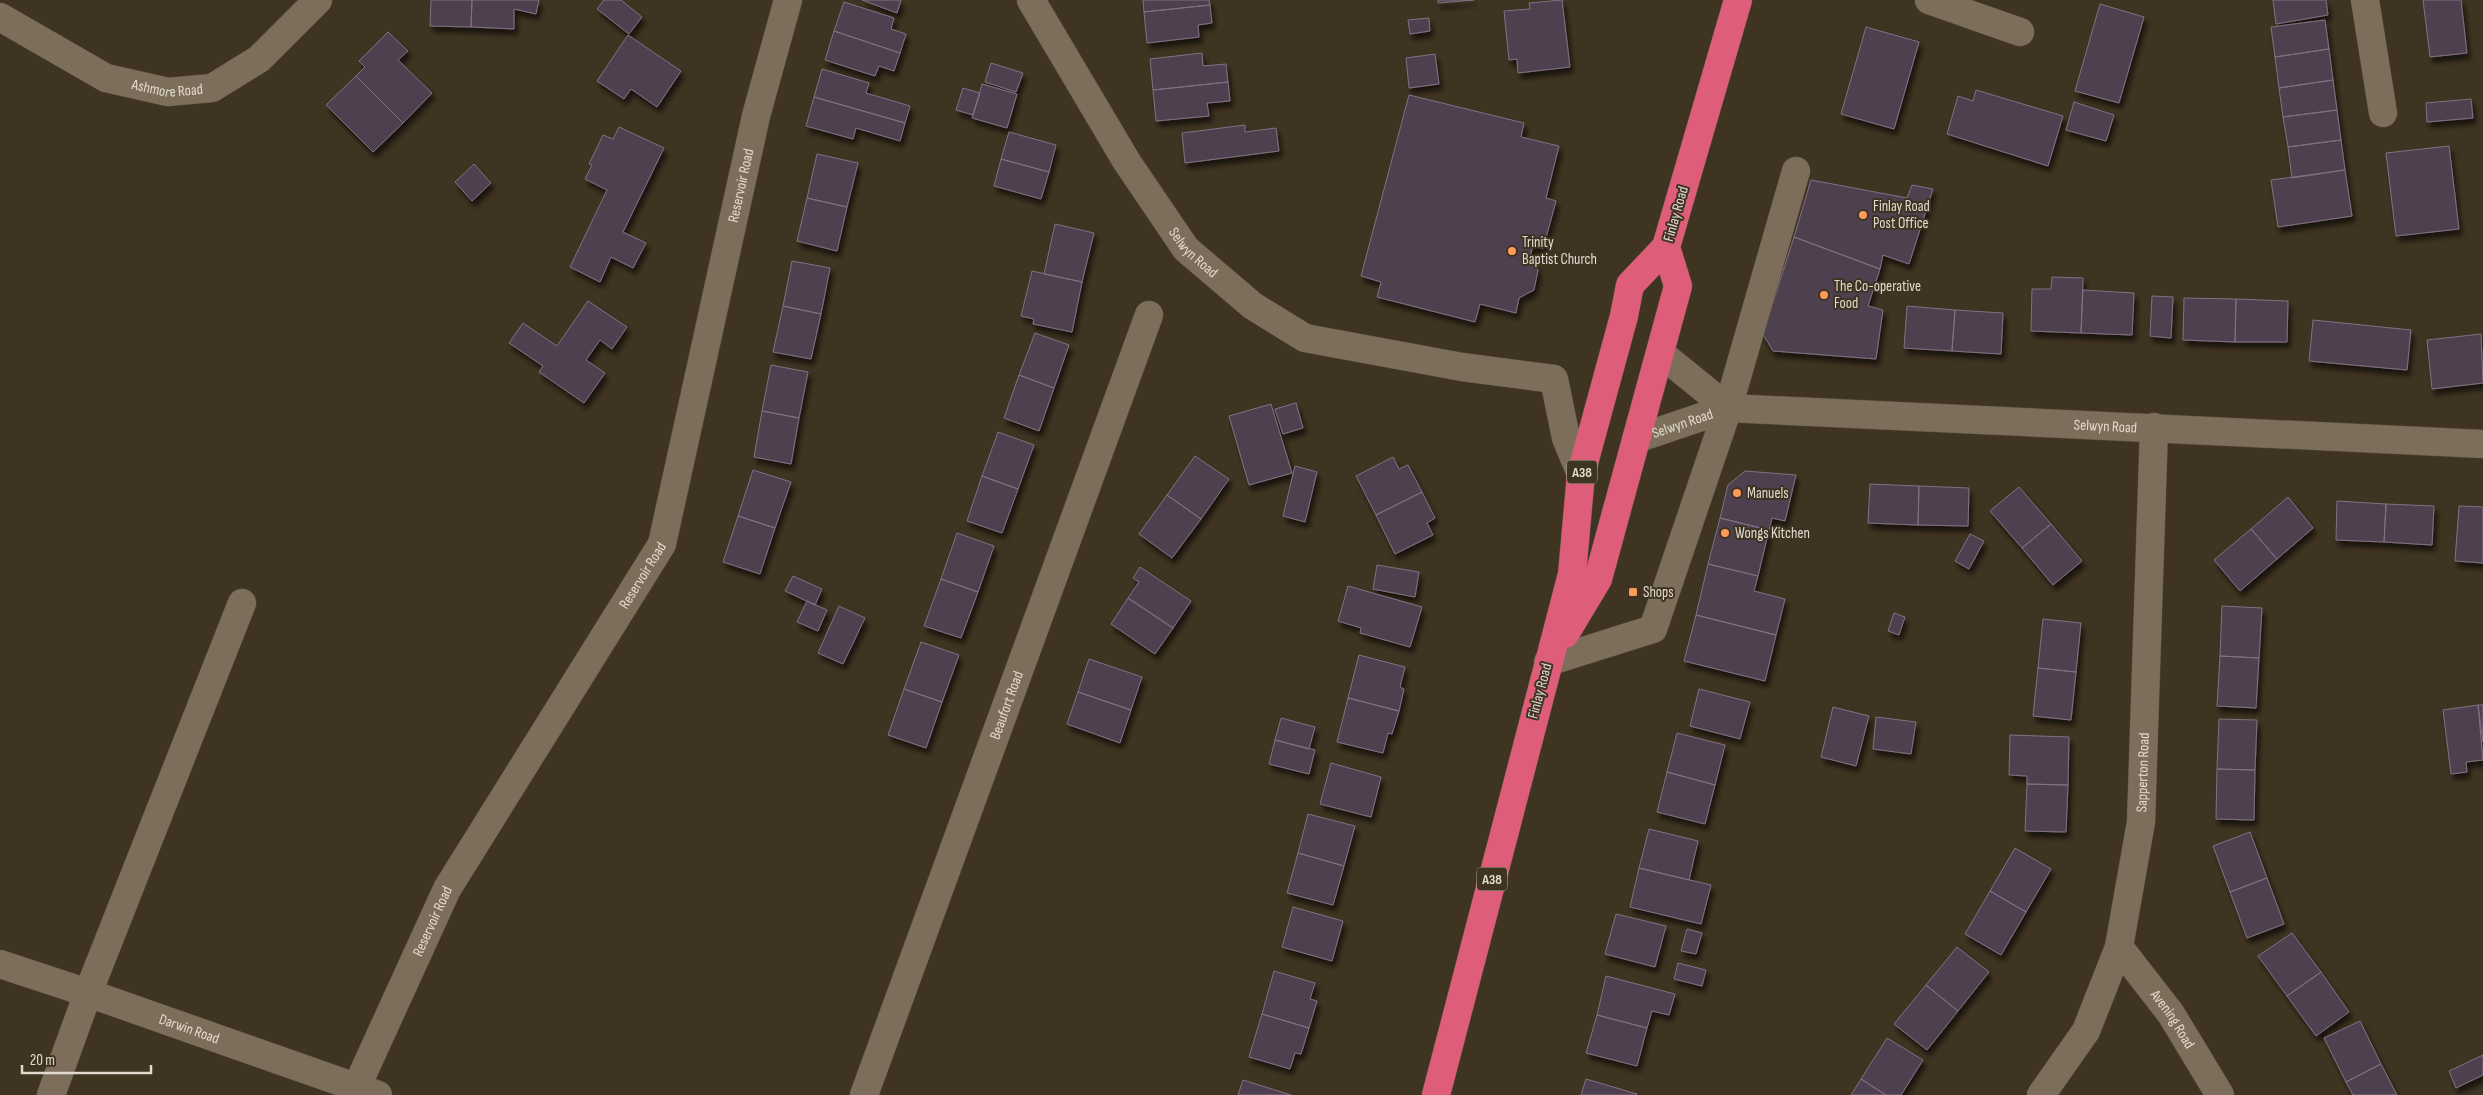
<svg xmlns="http://www.w3.org/2000/svg" width="2483" height="1095" viewBox="0 0 2483 1095" font-family="'Sofia Sans Condensed',sans-serif">
  <style>
    .building { fill: #503f4f; stroke: #837183; filter: url(#shadow) }
    .lines { fill: none; stroke-linecap: round; stroke-linejoin: round }
    .minor-casing { stroke: #5b5040; stroke-width: 29 }
    .highway-casing { stroke: #5b5040; stroke-width: 29 }
    .minor { stroke: #7c6e5b; stroke-width: 28 }
    .highway { stroke: #de5d78; stroke-width: 28 }
    .poi-dot { fill: #fe9b59; stroke: #3f3321; stroke-width: 2 }
    .labels { text-anchor: middle; dominant-baseline: central; stroke-width: 4; stroke-linejoin: round; paint-order: stroke }
    .shield { fill: #3f3321; stroke: #b1a89b; stroke-width: 1 }
    .shield-label { font-size: 14px; font-weight: bold; fill: #e2dacf }
    .street-label { font-size: 15px; fill: #e2dacf; stroke: #3f3321 }
    .poi-label { font-size: 15px; fill: #e2dacf; stroke: #3f3321; text-anchor: start }
  </style>
  <defs>
    <filter id="shadow"><feDropShadow dx="3" dy="5.5" stdDeviation="2.5" flood-color="#0009"/></filter>
  </defs>
  <rect width="100%" height="100%" fill="#3f3321"/>
  <path class="building" d="M431 0H472L471 27 430 26Z
    M472 0H539L536 14 514 9V29L471 27Z
    M604 0H621L642 17 629 34 597 9Z
    M862 0H901L897 13Z
    M1143 0H1209L1210 5 1144 12Z
    M1438 0H1474L1438 3Z
    M1562 0 1570 67 1518 73 1517 59 1509 60 1504 11 1530 9 1529 3Z
    M2273 0H2326L2328 15 2276 24Z
    M2423 0H2461L2467 53 2430 57Z
    M844 2 894 18 891 29 906 34 900 53 834 31Z
    M2100 4 2144 17 2119 103 2075 91Z
    M1210 5 1212 23 1198 25 1199 37 1147 43 1144 12Z
    M1429 18 1430 31 1410 34 1408 20Z
    M2325 20 2329 49 2275 57 2271 27Z
    M1866 27 1919 42 1894 129 1841 114Z
    M834 31 900 53 894 71 879 66 875 76 825 60Z
    M388 32 408 51 398 60 432 93 403 123 356 76 365 67 359 61Z
    M628 35 681 71 657 107 631 89 624 99 597 81Z
    M2329 49 2333 80 2279 88 2275 57Z
    M1202 53 1203 66 1226 64 1228 82 1153 90 1150 59Z
    M1435 54 1439 84 1409 88 1406 58Z
    M991 63 1023 73 1016 92 985 82Z
    M822 69 869 83 866 93 910 106 905 123 814 97Z
    M356 76 403 123 373 152 326 105Z
    M2333 80 2337 110 2283 117 2279 88Z
    M1228 82 1230 101 1207 103 1209 116 1156 121 1153 90Z
    M982 84 1017 94 1007 128 972 118Z
    M963 88 980 93 973 115 956 110Z
    M1976 90 2063 116 2048 166 1947 134 1958 96 1973 101Z
    M1409 95 1524 123 1521 137 1559 146 1546 198 1556 201 1543 249 1533 246 1530 257 1538 270 1534 290 1519 298 1516 313 1480 304 1475 322 1377 297 1381 282 1361 276Z
    M814 97 905 123 900 141 856 128 853 139 806 126Z
    M2471 99 2473 118 2427 122 2426 103Z
    M2074 102 2114 115 2106 141 2066 130Z
    M2337 110 2341 140 2288 147 2283 117Z
    M1245 125V132L1276 128 1279 151 1185 163 1182 133Z
    M619 127 664 148 623 232 646 243 633 268 611 257 600 282 570 267 607 190 585 179 592 165 589 164 603 135 613 139Z
    M1009 132 1056 145 1049 172 1001 159Z
    M2341 140 2345 170 2292 178 2288 147Z
    M2449 146 2459 229 2396 236 2386 153Z
    M817 154 858 163 847 207 807 198Z
    M1001 159 1049 172 1041 199 994 186Z
    M474 164 491 183 472 201 455 182Z
    M2345 170 2352 216 2278 227 2271 180Z
    M1811 180 1907 198 1912 185 1933 189 1909 264 1883 255 1880 269 1794 237Z
    M807 198 847 207 837 251 797 241Z
    M1055 224 1094 233 1082 282 1044 274Z
    M1794 237 1880 269 1868 306 1883 310 1876 359 1773 351 1763 334Z
    M792 261 830 268 821 314 783 306Z
    M1032 271 1082 282 1072 332 1033 324 1034 319 1021 316Z
    M2052 277 2083 278 2081 333 2031 331 2032 289H2051Z
    M2083 290 2134 293 2132 335 2081 333Z
    M2152 296 2173 297 2171 338 2150 336Z
    M2184 298 2236 299 2235 342 2183 340Z
    M2236 299 2288 301 2287 342H2235Z
    M588 301 627 327 612 349 600 340 586 360 605 373 584 403 539 372 543 366 509 343 523 323 557 346Z
    M783 306 821 314 811 359 773 352Z
    M1907 306 1955 310 1952 351 1904 348Z
    M1955 310 2003 313 2001 354 1952 351Z
    M2313 320 2411 330 2407 370 2309 361Z
    M1035 333 1069 345 1054 388 1019 375Z
    M2481 334 2483 383 2432 389 2427 340Z
    M771 365 808 372 799 418 762 411Z
    M1019 375 1054 388 1039 431 1004 418Z
    M1296 403 1303 428 1283 434 1275 409Z
    M1271 404 1292 473 1249 485 1229 416Z
    M762 411 799 418 791 464 754 457Z
    M998 432 1034 445 1018 489 982 476Z
    M1195 456 1229 479 1201 519 1167 495Z
    M1393 457 1399 469 1408 465 1422 492 1376 515 1356 476Z
    M1295 466 1317 472 1305 522 1283 516Z
    M753 470 791 482 775 528 738 516Z
    M1745 471 1796 475 1785 521 1772 518 1769 530 1720 518 1728 485Z
    M982 476 1018 489 1002 533 967 521Z
    M1870 484 1919 486 1918 525 1868 523Z
    M1919 486 1969 488 1968 526 1918 525Z
    M2019 487 2051 524 2022 548 1990 511Z
    M1422 492 1435 518 1427 523 1433 535 1395 554 1376 515Z
    M1167 495 1201 519 1172 558 1139 534Z
    M2288 497 2313 528 2277 559 2251 529Z
    M2337 501 2386 504 2384 542 2336 540Z
    M2386 504 2434 506 2432 545 2384 542Z
    M2459 506 2483 507V563L2455 561Z
    M738 516 775 528 760 574 723 562Z
    M1720 518 1769 530 1758 576 1708 564Z
    M2051 524 2082 561 2053 585 2022 548Z
    M2251 529 2277 559 2240 591 2214 560Z
    M957 533 994 546 978 592 941 579Z
    M1970 534 1984 541 1969 569 1955 561Z
    M1708 564 1758 576 1754 591 1785 599 1776 635 1696 615Z
    M1377 565 1419 572 1415 597 1373 589Z
    M1140 567 1191 601 1173 628 1128 598 1139 582 1133 578Z
    M793 576 822 589 815 605 785 591Z
    M941 579 978 592 961 638 924 626Z
    M1348 586 1422 607 1410 647 1360 633 1361 628 1338 621Z
    M1128 598 1173 628 1155 654 1111 624Z
    M807 601 827 610 818 631 797 622Z
    M839 606 865 618 843 664 818 653Z
    M2222 606 2262 608 2259 658 2220 656Z
    M1894 613 1905 617 1899 635 1888 631Z
    M1696 615 1776 635 1765 681 1684 661Z
    M2043 619 2081 623 2076 672 2038 668Z
    M921 642 959 655 942 702 904 689Z
    M1359 655 1405 667 1400 687 1404 689 1399 711 1348 698Z
    M2220 656 2259 658 2256 708 2217 706Z
    M1089 659 1142 677 1131 710 1078 692Z
    M2038 668 2076 672 2071 720 2033 716Z
    M904 689 942 702 926 748 888 735Z
    M1699 689 1750 702 1740 739 1690 726Z
    M1078 692 1131 710 1120 743 1067 724Z
    M1348 698 1399 711 1392 734 1388 733 1383 753 1337 742Z
    M2478 705H2483V742Z
    M2478 705 2483 760 2466 762 2467 772 2451 774 2443 710Z
    M1833 707 1869 716 1856 766 1821 757Z
    M1876 717 1916 722 1911 754 1873 749Z
    M1281 718 1315 727 1309 749 1275 740Z
    M2219 719 2257 720 2255 770 2217 769Z
    M1677 733 1725 745 1715 785 1667 772Z
    M2010 735 2069 737 2068 785 2027 784V776L2009 775Z
    M1275 740 1315 750 1309 774 1269 764Z
    M1331 763 1381 777 1371 817 1320 804Z
    M2217 769 2255 770 2254 820 2216 819Z
    M1667 772 1715 785 1705 824 1657 812Z
    M2027 784 2068 785 2066 832 2025 831Z
    M1308 814 1355 826 1344 866 1298 853Z
    M1649 829 1698 841 1689 880 1639 868Z
    M2250 832 2267 878 2230 892 2213 846Z
    M2015 848 2051 869 2026 912 1990 891Z
    M1298 853 1344 866 1333 905 1287 893Z
    M1639 868 1711 885 1701 924 1630 907Z
    M2267 878 2284 924 2247 938 2230 892Z
    M1990 891 2026 912 2001 955 1965 934Z
    M1293 907 1343 921 1332 961 1282 947Z
    M1616 914 1666 926 1655 967 1605 954Z
    M1687 929 1702 933 1696 954 1681 951Z
    M2292 933 2321 972 2287 996 2258 956Z
    M1957 947 1989 972 1958 1011 1926 985Z
    M1678 963 1706 970 1702 986 1674 979Z
    M1274 971 1315 983 1310 999 1317 1001 1309 1028 1262 1014Z
    M2321 972 2349 1012 2316 1036 2287 996Z
    M1606 976 1675 994 1669 1015 1652 1011 1647 1028 1597 1015Z
    M1926 985 1958 1011 1927 1050 1894 1024Z
    M1262 1014 1309 1028 1301 1054 1295 1053 1290 1069 1249 1057Z
    M1597 1015 1647 1028 1637 1066 1586 1053Z
    M2360 1021 2381 1064 2346 1082 2324 1038Z
    M1887 1038 1923 1060 1901 1095H1886L1861 1079Z
    M2483 1055V1075L2456 1088 2449 1071Z
    M2381 1064 2397 1095H2353L2346 1082Z
    M1586 1079 1637 1094 1636 1095H1581Z
    M1861 1079 1886 1095H1851Z
    M1243 1080 1291 1095H1238Z"/>
  <g class="lines">
    <g class="minor-casing">
      <g id="minor">
        <path id="s1" d="M1031 0 1127 162 1186 249 1253 306 1305 338 1462 367 1554 379 1566 438 1581 474"/>
        <path d="M1929 0 2020 32"/>
        <path d="M2365 0 2383 113"/>
        <path id="s2" d="M0 17 106 78 168 92 212 88 259 59 318 0"/>
        <path d="M1660 353 1728 408"/>
        <path id="s3" d="M1636 439 1728 408 2483 444"/>
        <path d="M1548 662 1653 629 1728 408 1796 171"/>
        <path id="s4" d="M2119 947 2171 1014 2220 1095"/>
        <path id="s5" d="M0 964 88 993 378 1095"/>
        <path d="M51 1095 88 993 242 603"/>
        <path id="s6" d="M353 1095 447 889 662 544 756 116 788 0"/>
        <path id="s7" d="M864 1095 1149 315"/>
        <path id="s8" d="M2041 1095 2086 1031 2119 947 2141 822 2154 427"/>
      </g>
    </g>
    <g class="highway-casing">
      <path id="highway" d="M1565 634 1598 579 1678 286 1666 247 1738 0
        M1436 1095 1572 574 1581 474 1624 316 1630 285 1666 247"/>
    </g>
    <use href="#minor" class="minor"/>
    <use href="#highway" class="highway"/>
  </g>
  <g class="poi-dot">
    <circle cx="1863" cy="215" r="5"/>
    <circle cx="1512" cy="251" r="5"/>
    <circle cx="1824" cy="295" r="5"/>
    <circle cx="1737" cy="493" r="5"/>
    <circle cx="1725" cy="533" r="5"/>
    <rect x="1628" y="587" width="10" height="10" rx="2.5"/>
  </g>
  <g class="labels">
    <g class="shield">
      <rect x="1567" y="460.5" width="30" height="23" rx="4"/>
      <rect x="1477" y="867.5" width="30" height="23" rx="4"/>
    </g>
    <g class="shield-label">
      <text x="1582" y="472">A38</text>
      <text x="1492" y="879">A38</text>
    </g>
    <g class="street-label">
      <text stroke="none"><textPath href="#s2" startOffset="185">Ashmore Road</textPath></text>
      <text stroke="none"><textPath href="#s6" startOffset="1000">Reservoir Road</textPath></text>
      <text transform="translate(1676 214) rotate(-74)">Finlay Road</text>
      <text stroke="none"><textPath href="#s1" startOffset="301">Selwyn Road</textPath></text>
      <text stroke="none"><textPath href="#s3" startOffset="49">Selwyn Road</textPath></text>
      <text stroke="none"><textPath href="#s3" startOffset="475">Selwyn Road</textPath></text>
      <text stroke="none"><textPath href="#s6" startOffset="596">Reservoir Road</textPath></text>
      <text transform="translate(1540 691) rotate(-75)">Finlay Road</text>
      <text stroke="none"><textPath href="#s7" startOffset="415">Beaufort Road</textPath></text>
      <text stroke="none"><textPath href="#s8" startOffset="345">Sapperton Road</textPath></text>
      <text stroke="none"><textPath href="#s6" startOffset="191">Reservoir Road</textPath></text>
      <text stroke="none"><textPath href="#s4" startOffset="90">Avening Road</textPath></text>
      <text stroke="none"><textPath href="#s5" startOffset="200">Darwin Road</textPath></text>
    </g>
    <g class="poi-label">
      <text x="1873" y="206">Finlay Road<tspan x="1873" dy="17">Post Office</tspan></text>
      <text x="1522" y="242">Trinity<tspan x="1522" dy="17">Baptist Church</tspan></text>
      <text x="1834" y="286">The Co-operative<tspan x="1834" dy="17">Food</tspan></text>
      <text x="1747" y="493">Manuels</text>
      <text x="1735" y="533">Wongs Kitchen</text>
      <text x="1643" y="592">Shops</text>
    </g>
  </g>
  <path d="M22 1065v8h129v-8" fill="none" stroke="#e2dacf" stroke-width="2.5"/>
  <text x="30" y="1065" font-size="15" fill="#e2dacf" stroke="#3f3321" stroke-width="4" paint-order="stroke">20 m</text>
</svg>
